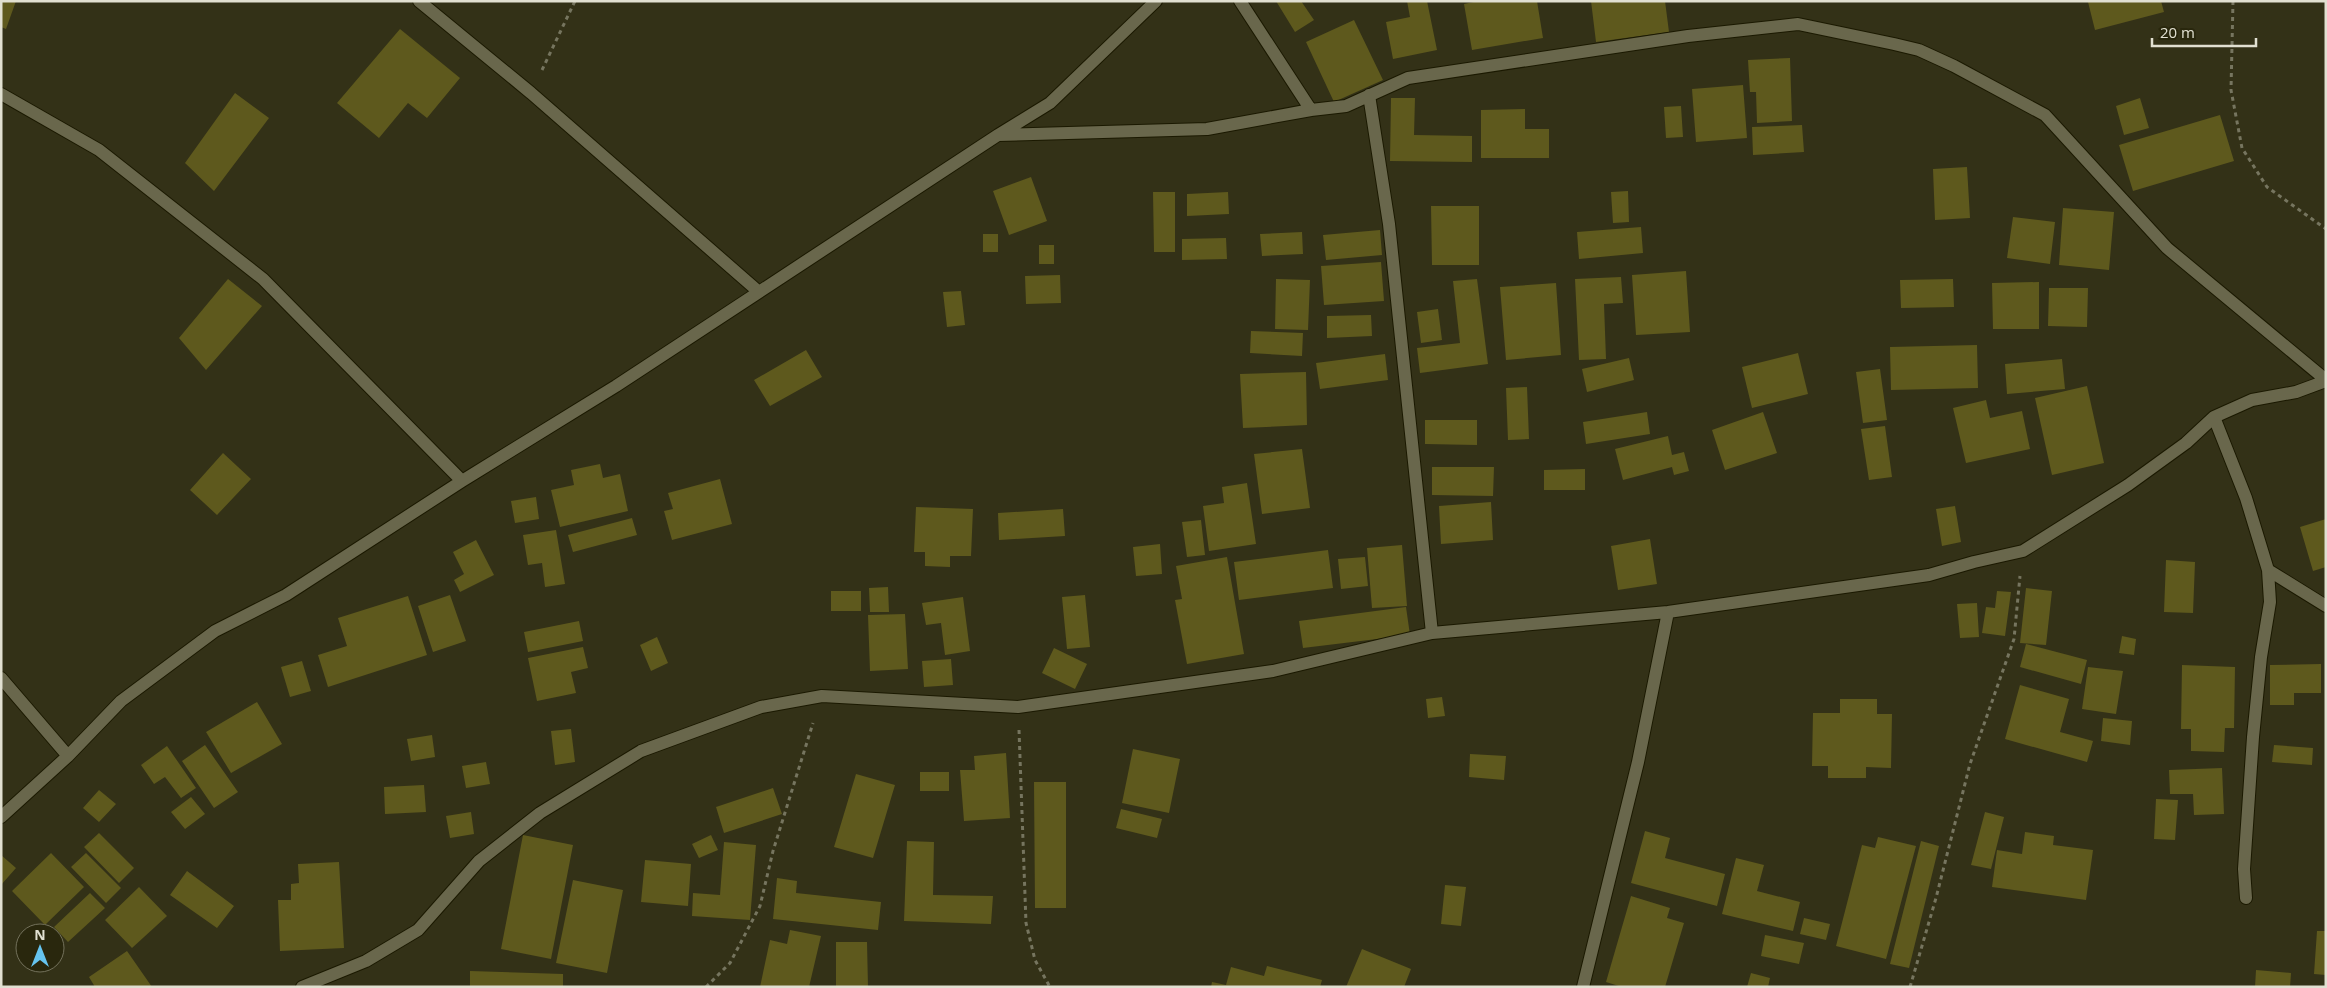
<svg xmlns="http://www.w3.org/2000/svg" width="2327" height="988" viewBox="0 0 2327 988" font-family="'Open Sans',sans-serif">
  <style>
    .building { fill: #5e591d }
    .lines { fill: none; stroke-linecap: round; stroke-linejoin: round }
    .minor-casing { stroke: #1b1901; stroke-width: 14 }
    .path { stroke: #76755f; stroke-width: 3; stroke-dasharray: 4 4; stroke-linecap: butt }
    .minor { stroke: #69674c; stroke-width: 12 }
  </style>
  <rect width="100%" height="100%" fill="#333117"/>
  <path class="building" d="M1 1H16L6 29 1 27Z
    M1276 1H1301L1314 20 1295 32Z
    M1407 1H1427L1437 50 1393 59 1386 22 1410 17Z
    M1478 1H1537L1543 38 1472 50 1464 4Z
    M1591 1H1665L1669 32 1596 42Z
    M2161 1 2164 12 2095 30 2088 2Z
    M1354 20 1383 80 1334 102 1306 42Z
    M400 29 460 78 427 118 408 103 379 138 337 103Z
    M1790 58 1792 121 1757 123 1756 92H1750L1748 60Z
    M1743 85 1747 138 1696 142 1692 89Z
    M235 93 269 118 214 191 185 163Z
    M1391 98H1415L1414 135 1472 136V162L1390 161Z
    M2140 98 2149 128 2124 135 2116 106Z
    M1681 106 1683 137 1666 138 1664 107Z
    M1525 109V129H1549V158H1481V110Z
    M2220 115 2234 161 2133 191 2119 145Z
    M1802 125 1804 152 1753 155 1752 127Z
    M1967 167 1970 218 1935 220 1933 169Z
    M1031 177 1047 221 1009 235 993 191Z
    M1628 191 1629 222 1613 223 1611 192Z
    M1153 192H1175V252H1154Z
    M1228 192 1229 214 1187 216V194Z
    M1431 206H1479V265H1432Z
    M2063 208 2114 212 2109 270 2059 265Z
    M2013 217 2055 222 2050 264 2007 258Z
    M1641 227 1643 253 1579 259 1577 232Z
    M1380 230 1382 255 1326 260 1323 235Z
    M1302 232 1303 254 1262 256 1260 234Z
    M983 234H998V252H983Z
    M1226 238 1227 259 1182 260V239Z
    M1039 245H1054V264H1039Z
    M1381 262 1384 301 1324 305 1321 266Z
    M1686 271 1690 332 1636 335 1632 275Z
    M1060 275 1061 303 1026 304 1025 276Z
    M1621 277 1623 303 1604 304 1606 359 1579 360 1575 279Z
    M228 279 262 306 206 370 179 338Z
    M1276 279 1310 280 1308 330 1275 329Z
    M1477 279 1488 364 1420 373 1417 348 1460 343 1453 281Z
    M1953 279 1954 307 1901 308 1900 280Z
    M2039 282V329H1993L1992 283Z
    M1556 283 1561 355 1506 360 1500 287Z
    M2049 288H2088L2087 327 2048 326Z
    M961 291 965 325 947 327 943 292Z
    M1438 309 1442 340 1421 343 1417 312Z
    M1371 315 1372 336 1327 338V316Z
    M1251 331 1303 333 1302 356 1250 353Z
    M1977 345 1978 388 1891 390 1890 347Z
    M806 350 822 377 770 406 754 380Z
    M1798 353 1808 394 1752 408 1742 367Z
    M1385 354 1388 380 1320 389 1316 363Z
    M1629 358 1634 380 1587 392 1582 369Z
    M2062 359 2065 389 2007 394 2005 364Z
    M1880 369 1887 420 1863 423 1856 372Z
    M1306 372 1307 425 1243 428 1240 374Z
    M2087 386 2104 463 2052 475 2035 398Z
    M1527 387 1529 439 1508 440 1506 388Z
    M1986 400 1990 418 2022 411 2030 449 1966 463 1953 408Z
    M1647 412 1650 434 1586 444 1583 422Z
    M1763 412 1777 453 1725 470 1712 430Z
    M1425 420H1477V445L1425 444Z
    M1885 426 1892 477 1869 480 1861 429Z
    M1668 436 1672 455 1684 452 1689 471 1674 475 1672 467 1623 480 1615 449Z
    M1302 449 1310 508 1262 514 1254 454Z
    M223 453 251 479 217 515 190 490Z
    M600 464 603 478 620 474 628 511 560 527 551 490 574 485 571 470Z
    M1432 467H1494L1493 496 1432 495Z
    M1585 469V490H1544V470Z
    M720 479 732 524 672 540 664 511 673 509 668 493Z
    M1247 483 1256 544 1209 551 1203 506 1224 503 1222 487Z
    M536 497 539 519 515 523 511 501Z
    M1491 502 1493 540 1441 544 1439 506Z
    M1955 506 1961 542 1942 546 1936 509Z
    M916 507 973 509 971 556H950V567L925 566V552H914Z
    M1063 509 1065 536 999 540 998 513Z
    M632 518 637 535 573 552 568 535Z
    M2326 519V567L2313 571 2300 527Z
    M1201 520 1205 555 1187 557 1182 522Z
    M556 530 565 584 545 587 542 563 528 565 523 535Z
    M1650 539 1657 584 1618 590 1611 546Z
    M476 540 494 575 460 592 454 580 464 574 453 552Z
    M1160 544 1162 574 1136 576 1133 547Z
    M1402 545 1407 606 1372 608 1367 548Z
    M1328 550 1333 588 1239 600 1234 562Z
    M1227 557 1244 654 1187 664 1175 600 1182 599 1176 566Z
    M1365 557 1368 586 1341 589 1338 559Z
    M2166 560 2195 562 2193 613 2164 612Z
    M888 587 889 612H870L869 588Z
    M2026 588 2052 591 2046 645 2020 643Z
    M831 591H861V611H831Z
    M1997 591 2011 592 2005 636 1982 633 1986 607 1995 608Z
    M450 595 466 641 433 652 418 606Z
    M1085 595 1090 647 1067 649 1062 597Z
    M408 596 427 655 328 687 318 655 347 646 338 618Z
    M963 597 970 651 945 655 941 623 926 625 922 603Z
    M1977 603 1979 637 1960 638 1957 604Z
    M1406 607 1410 635 1303 648 1299 621Z
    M905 614 908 669 870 671 868 615Z
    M579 621 583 641 528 652 524 632Z
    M2122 636 2136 639 2134 655 2119 653Z
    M657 637 668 663 651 671 640 645Z
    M2026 644 2087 660 2081 684 2020 667Z
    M583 647 588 668 571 672 576 693 537 701 528 658Z
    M1054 648 1087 664 1075 689 1042 673Z
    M951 659 953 685 924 687 922 661Z
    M302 661 311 691 290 697 281 667Z
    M2321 664V693H2294V705H2270V665Z
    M2182 665 2235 667 2234 728H2225L2224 752 2191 751V729H2181Z
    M2088 667 2123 671 2116 714 2082 709Z
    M2020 685 2069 699 2060 732 2093 741 2087 762 2005 739Z
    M1442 697 1445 716 1428 718 1426 699Z
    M1840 699H1877V714H1892L1891 768 1866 767V778H1828V766H1812L1813 713H1840Z
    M257 702 282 744 231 773 206 732Z
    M2103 718 2132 721 2130 745 2101 741Z
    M571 729 575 762 555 765 551 731Z
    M432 735 435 757 411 761 407 739Z
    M205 745 238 792 214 808 182 761Z
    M2274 745 2313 748 2312 765 2272 762Z
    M167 746 196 788 181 798 165 777 154 784 141 765Z
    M1133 749 1180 759 1169 813 1122 803Z
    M1006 753 1010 818 964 821 960 770H975L974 756Z
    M1470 754 1506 756 1504 780 1469 777Z
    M486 762 490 784 466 788 462 766Z
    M2222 768 2224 814 2194 815 2193 794H2170L2169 770Z
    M920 772H949V791H920Z
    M856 774 895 785 873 858 834 847Z
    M1034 782H1066V908H1035Z
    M424 785 426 812 385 814 384 787Z
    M773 788 782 814 724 833 716 807Z
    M99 790 116 804 99 822 83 808Z
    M191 797 205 814 185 829 171 812Z
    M2156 799 2178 800 2175 840 2154 839Z
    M1121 809 1162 819 1157 838 1116 828Z
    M471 812 474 834 450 838 446 816Z
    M1985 812 2004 817 1991 869 1971 865Z
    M1645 831 1670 838 1665 858 1725 874 1717 906 1631 883Z
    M2025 832 2054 836 2053 845 2093 850 2086 900 1992 887 1997 850 2022 854Z
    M99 833 134 868 119 883 84 847Z
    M523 835 573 845 551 959 501 949Z
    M711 835 718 850 699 858 692 844Z
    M1878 837 1916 846 1886 959 1836 946 1862 845 1875 848Z
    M907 841 934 842 933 895 993 896 991 924 904 921Z
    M1921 841 1939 846 1909 968 1890 964Z
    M724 842 756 845 750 920 692 916 693 893 720 895Z
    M51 853 84 887 45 925 12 891Z
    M86 853 121 888 106 903 71 867Z
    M1 855 16 868 1 885Z
    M1736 858 1764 865 1757 891 1800 902 1793 931 1722 914Z
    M645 860 691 864 688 906 641 902Z
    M339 862 344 948 280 951 278 900H291V884L299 883 298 864Z
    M187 871 234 906 217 928 170 895Z
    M777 878 797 881 796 893 881 902 878 930 773 919Z
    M573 880 623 890 607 973 556 963Z
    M1445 885 1466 887 1461 926 1441 924Z
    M139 887 167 916 132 948 105 920Z
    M90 893 105 908 68 942 54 927Z
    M1631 896 1670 908 1667 918 1684 923 1665 987H1622L1606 982Z
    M1804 918 1830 924 1826 940 1800 934Z
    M790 930 821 936 809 987H760L770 940 787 944Z
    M2317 931H2326V975L2314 974Z
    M1765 935 1804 943 1799 964 1761 956Z
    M836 942H867L868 987H836Z
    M1362 949 1411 969 1404 987H1346Z
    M127 951 152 987H95L89 977Z
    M1267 966 1322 980 1320 987H1211L1212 982 1226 985 1231 967 1264 976Z
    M2256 970 2291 973 2290 987H2255Z
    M470 971 563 974V987H470Z
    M1751 973 1770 978 1768 987H1747Z"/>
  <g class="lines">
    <g class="minor-casing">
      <path id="minor" d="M419 1 531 93 759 292
        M1240 1 1311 110
        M1 94 99 150 263 279 462 481
        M1369 95 1389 224 1432 633
        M998 135 1207 129 1311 110 1346 106 1408 78 1688 36 1798 24 1894 44 1919 50 1954 66 2045 115 2167 248 2326 380
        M2214 417 2246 498 2268 570 2270 602 2261 657 2253 737 2244 869 2246 898
        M2268 570 2326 606
        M1 678 68 756
        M1 817 68 756 121 701 215 631 286 595 462 481 616 386 998 135 1050 103 1156 1
        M302 987 366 961 418 930 479 861 540 813 641 751 761 707 822 696 1018 707 1273 671 1432 633 1668 612 1929 575 1974 562 2023 551 2128 485 2186 443 2214 417 2252 400 2296 392 2326 381
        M1583 987 1638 762 1668 612"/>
    </g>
    <path class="path" d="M2233 1 2231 90 2242 148 2267 187 2326 229
      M542 70 575 1
      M1019 730 1026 923 1035 960 1050 987
      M706 987 730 963 760 906 773 851 813 723
      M1910 987 1936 898 1970 764 2014 639 2020 576"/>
    <use href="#minor" class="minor"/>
  </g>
  <rect width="2327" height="988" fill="none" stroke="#e1e0d1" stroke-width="5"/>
  <g transform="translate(40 948)"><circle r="24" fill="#29270d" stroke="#73715b"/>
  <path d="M0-4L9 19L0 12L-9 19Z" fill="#66c4ef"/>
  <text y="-8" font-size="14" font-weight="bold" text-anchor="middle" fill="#e1e0d1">N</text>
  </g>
  <path d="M2152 38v8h104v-8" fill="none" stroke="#e1e0d1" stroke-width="2.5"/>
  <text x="2160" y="38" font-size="15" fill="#e1e0d1" stroke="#29270d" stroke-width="4" paint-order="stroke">20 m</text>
</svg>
